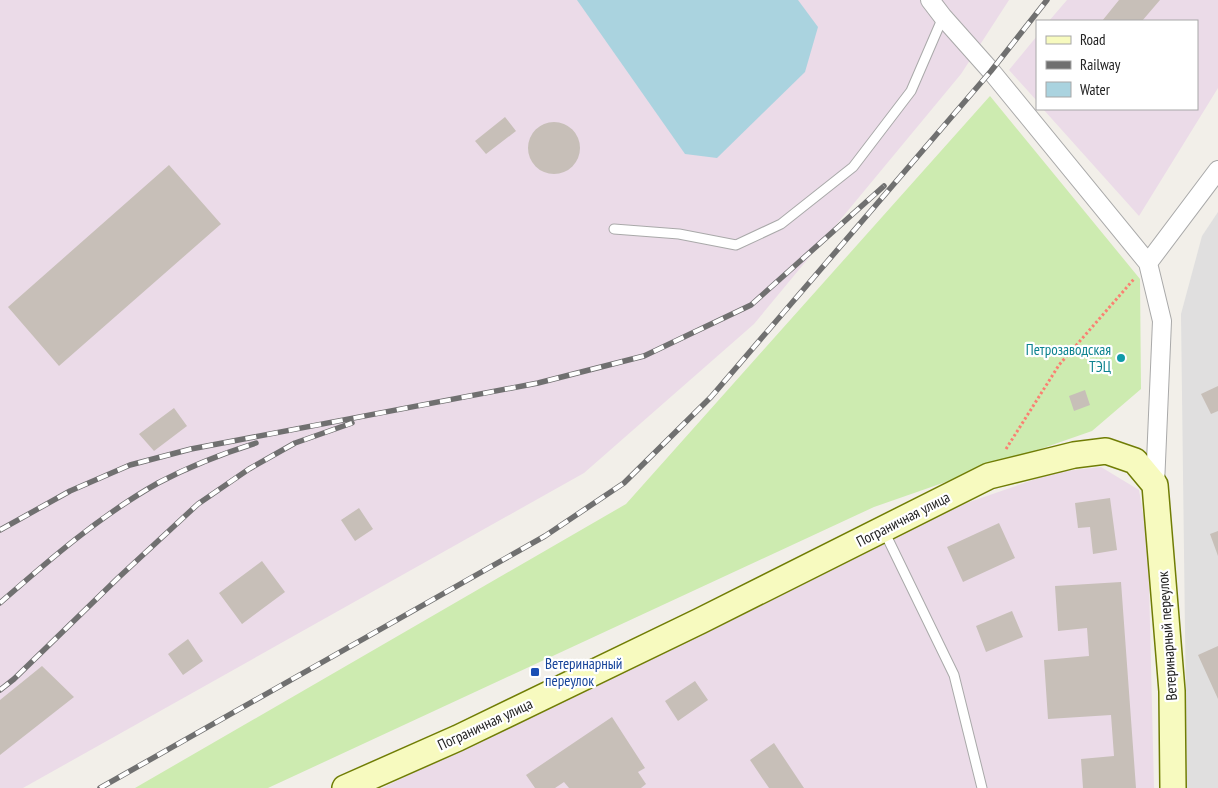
<svg xmlns="http://www.w3.org/2000/svg" width="1218" height="788" viewBox="0 0 1218 788" font-family="'PT Sans Narrow',sans-serif">
  <style>
    .residential { fill: #e0dfdf }
    .industrial { fill: #ebdbe8 }
    .grass { fill: #cdebb0 }
    .water { fill: #aad3df }
    .building { fill: #c7bfb8 }
    .lines { fill: none; stroke-linecap: round; stroke-linejoin: round }
    .service-casing { stroke: #a9a9a9; stroke-width: 11 }
    .minor-casing { stroke: #a9a9a9; stroke-width: 20 }
    .secondary-casing { stroke: #707d05; stroke-width: 28 }
    .path { stroke: #fa8072; stroke-width: 3; stroke-dasharray: 2.5 2.5; stroke-linecap: butt }
    .service { stroke: #fff; stroke-width: 9 }
    .minor { stroke: #fff; stroke-width: 18 }
    .secondary { stroke: #f7fabf; stroke-width: 25 }
    .rail-casing { stroke: #707070; stroke-width: 5.5 }
    .rail { stroke: #fff; stroke-width: 4; stroke-dasharray: 11; stroke-linecap: butt }
    .culture-dot { fill: #0f9aa8; stroke: #fff; stroke-width: 2 }
    .transit-dot { fill: #1a4fb4; stroke: #fff; stroke-width: 2 }
    .labels { text-anchor: middle; dominant-baseline: central; stroke-width: 4.5; stroke-linejoin: round; paint-order: stroke }
    .culture-label { font-size: 15px; fill: #0d838f; stroke: #fff; text-anchor: end }
    .street-label { font-size: 15px; fill: #222; stroke: #fff }
    .transit-label { font-size: 15px; fill: #164399; stroke: #fff; text-anchor: start }
  </style>
  <rect width="100%" height="100%" fill="#f2efe9"/>
  <path class="residential" d="M1218 212V788H1187L1181 314 1202 236Z"/>
  <path class="industrial" d="M0 0H1009L961 74 754 324 584 473 23 788H0Z
    M1067 0H1218V88L1139 216 1043 109H1197V21H1049Z
    M1037 36V101L1009 70Z
    M1101 467 1139 490 1148 543 1154 788H382L952 508 1056 472Z"/>
  <path class="grass" d="M990 96 1140 279 1141 389 1092 431 874 507 268 788H135L626 504Z"/>
  <path class="water" d="M577 0H798L818 27 805 72 717 158 685 154Z"/>
  <path class="building" d="M1119 0H1160L1142 21H1102Z
    M505 117 516 131 486 154 475 141Z
    M528 148a26 26 0 1 1 52 0a26 26 0 1 1-52 0Z
    M169 165 221 224 59 366 8 307Z
    M1218 386V411L1211 414 1201 394Z
    M1085 390 1090 405 1074 411 1069 396Z
    M174 408 187 426 154 451 139 434Z
    M1110 498 1117 550 1093 554 1090 527 1078 528 1075 503Z
    M359 508 373 529 355 541 341 520Z
    M999 523 1015 558 963 582 947 547Z
    M1218 531V556L1210 534Z
    M262 561 285 592 242 624 219 593Z
    M1121 582 1136 788H1083L1081 759 1114 756 1111 715 1048 719 1044 660 1089 656 1087 628 1058 631 1055 586Z
    M1012 611 1023 637 986 652 976 626Z
    M188 639 203 661 183 675 168 654Z
    M1218 646V699L1198 655Z
    M42 666 74 697 0 755V700Z
    M695 681 708 700 678 721 665 701Z
    M612 717 645 768 638 772 646 784 641 788H569L564 782 555 788H535L526 775Z
    M774 743 804 788H769L750 760Z"/>
  <g class="lines">
    <g class="service-casing">
      <path id="service" d="M614 229 679 234 736 245 781 224 853 167 911 91 943 17
        M884 531 954 675 982 788"/>
    </g>
    <g class="minor-casing">
      <path id="minor" d="M930 0 943 17 991 71 1148 263
        M1155 485 1162 321 1148 263 1218 170"/>
    </g>
    <g class="secondary-casing">
      <path id="secondary" d="M345 788 458 738 700 621 989 476 1074 455 1106 451 1135 461 1155 485 1172 691 1173 788"/>
    </g>
    <path class="path" d="M1006 449 1059 365 1134 279"/>
    <use href="#service" class="service"/>
    <use href="#minor" class="minor"/>
    <use href="#secondary" class="secondary"/>
    <g class="rail-casing">
      <path id="rail" d="M0 530 70 491 130 465 191 449 538 383 644 356 751 305 884 186
        M0 603C49 560 101 515 158 483 188 467 224 453 256 443
        M0 690 14 679 118 578 198 504 249 469 295 443 352 423
        M100 788 545 536 624 483 711 397 991 71 1047 0"/>
    </g>
    <use href="#rail" class="rail"/>
  </g>
  <circle class="culture-dot" cx="1121" cy="358" r="5"/>
  <rect class="transit-dot" x="530" y="667" width="10" height="10" rx="2.5"/>
  <g class="labels">
    <g class="culture-label">
      <text x="1111" y="349">Петрозаводская<tspan x="1111" dy="17">ТЭЦ</tspan></text>
    </g>
    <g class="street-label">
      <text transform="translate(903 519) rotate(-27)">Пограничная улица</text>
      <text transform="translate(1167 636) rotate(-94)">Ветеринарный переулок</text>
      <text transform="translate(485 724) rotate(-25)">Пограничная улица</text>
    </g>
    <g class="transit-label">
      <text x="545" y="663">Ветеринарный<tspan x="545" dy="17">переулок</tspan></text>
    </g>
  </g>
  <rect x="1036" y="20" width="162" height="90" fill="#ffffff" stroke="#a7a7a7"/>
  <rect x="1046" y="36" width="25" height="8" fill="#f7fabf" stroke="#a7a7a7"/>
  <text x="1080" y="45" font-size="15" fill="#222222">Road</text>
  <rect x="1046" y="61" width="25" height="8" fill="#707070" stroke="#a7a7a7"/>
  <text x="1080" y="70" font-size="15" fill="#222222">Railway</text>
  <rect x="1046" y="82" width="25" height="15" fill="#aad3df" stroke="#a7a7a7"/>
  <text x="1080" y="95" font-size="15" fill="#222222">Water</text>
</svg>
